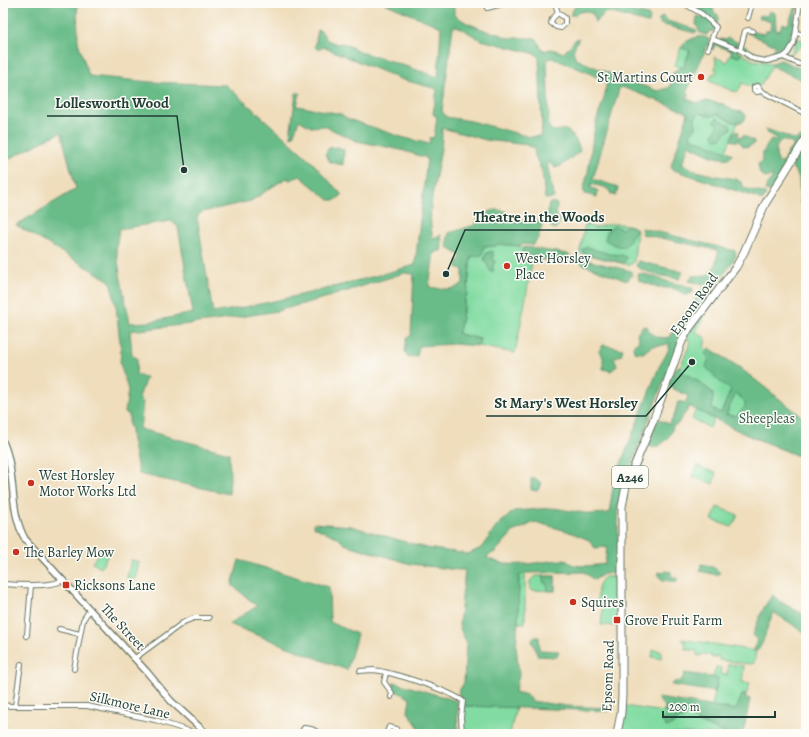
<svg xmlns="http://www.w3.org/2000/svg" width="809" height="737" viewBox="0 0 809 737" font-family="Alegreya,serif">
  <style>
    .green { fill: #82dca2; stroke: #508c6b }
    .forest { fill: #69bc88; stroke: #447c5e; fill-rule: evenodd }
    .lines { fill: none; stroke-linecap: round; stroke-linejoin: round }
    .minor-casing { stroke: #687563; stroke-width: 6 }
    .tertiary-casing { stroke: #687563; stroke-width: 8 }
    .primary-casing { stroke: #687563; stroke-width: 9 }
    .minor { stroke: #fff; stroke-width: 4 }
    .tertiary { stroke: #fff; stroke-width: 5.5 }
    .primary { stroke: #fff; stroke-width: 7 }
    .poi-dot { fill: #c8321e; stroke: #fdfcf7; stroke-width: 1.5 }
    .labels { text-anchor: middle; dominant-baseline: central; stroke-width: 3; stroke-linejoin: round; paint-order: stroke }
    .shield { fill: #fdfcf7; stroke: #62766e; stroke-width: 1 }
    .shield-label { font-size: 13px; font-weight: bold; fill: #1f3d34 }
    .poi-label { font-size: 14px; fill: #1f3d34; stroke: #fdfcf7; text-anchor: start }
    .street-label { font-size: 14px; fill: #1f3d34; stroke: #fdfcf7 }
    .park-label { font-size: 14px; fill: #335d4a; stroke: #fdfcf7 }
    .leader { fill: none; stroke: #1f3d34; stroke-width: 1.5 }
    .callout-dot { fill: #1f3d34; stroke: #fdfcf7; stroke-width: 1.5 }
    .callout-label { font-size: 15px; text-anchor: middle; font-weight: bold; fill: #1f3d34; stroke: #fdfcf7; stroke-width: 3; stroke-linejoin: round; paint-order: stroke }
  </style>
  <rect width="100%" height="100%" fill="#fdfcf7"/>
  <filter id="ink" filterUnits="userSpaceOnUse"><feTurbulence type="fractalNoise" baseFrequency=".025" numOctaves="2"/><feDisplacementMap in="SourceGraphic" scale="8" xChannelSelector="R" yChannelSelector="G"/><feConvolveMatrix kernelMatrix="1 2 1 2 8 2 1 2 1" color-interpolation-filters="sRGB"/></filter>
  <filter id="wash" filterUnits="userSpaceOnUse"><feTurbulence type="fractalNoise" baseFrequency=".012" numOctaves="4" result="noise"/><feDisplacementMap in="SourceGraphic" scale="16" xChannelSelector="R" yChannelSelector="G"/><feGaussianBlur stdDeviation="0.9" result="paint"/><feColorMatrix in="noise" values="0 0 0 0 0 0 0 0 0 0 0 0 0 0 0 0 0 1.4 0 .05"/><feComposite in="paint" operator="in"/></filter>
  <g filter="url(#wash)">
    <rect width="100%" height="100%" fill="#efddbb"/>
    <path class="green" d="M794 31C791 48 788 55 769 58L767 55H771L775 47 780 50 788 38 790 32Z
      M800 39 803 40 802 46 788 57V55L793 50 797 40Z
      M681 47 690 50 683 69 675 65Z
      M740 52 752 60 772 63V66L760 86 756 84 752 87 742 83 738 92 736 91 735 92 709 81 712 74 716 73 717 71 715 69 716 61 714 57 727 62 730 54 739 57 741 54Z
      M700 113 710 116 718 114 731 122H738L726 151 691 138 690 134 696 128 695 117Z
      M585 224 595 228C606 223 629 222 637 229L634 261 632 264 629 265 580 253V250Z
      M498 244 520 246 519 247 523 248 522 255 527 260 532 261 526 297 515 353 478 346 480 339 459 334 458 333 461 320 462 319 465 297 467 296 471 257 483 246H496Z
      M706 312 696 332 706 338 704 348 707 350 709 348 740 368 806 420V459L745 434 739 413 736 416 726 415 731 390 721 413 712 409 713 393 695 379 681 372 680 367 691 342 688 340 687 335Z
      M696 410 714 419 710 428 692 419Z
      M697 466 716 473 713 484 693 477Z
      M717 507 738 515 732 527 712 520Z
      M102 547 110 551 101 568 92 563Z
      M131 560 139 562 135 580 127 578Z
      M525 573V623H518L519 575Z
      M535 576H555V591L530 590V581Z
      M605 577H614L618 579V626L601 625 603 606 598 605C597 595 596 584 605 577Z
      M682 639 756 651 754 663 750 664 719 660V656H716L715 658 711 657V655L701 654V656L697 655V651L685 649 686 642 682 641Z
      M653 650 661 651V659L652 657Z
      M728 664 744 666 742 682 750 683 746 695H742L737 710 712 706 718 679 713 678 716 667 721 668 720 674 727 675Z
      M463 706 516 707 510 734H462Z
      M624 706 690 716 698 722 727 734H620Z"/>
    <path class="forest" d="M3 3H77L78 42 89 76 150 82 226 85 311 161 342 195 336 200H329L300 176 290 180 286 178 251 201 202 212 197 217 213 313C282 301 348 284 415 265L427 158 401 150 357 141 324 126 311 127 299 120 293 136 291 137V129L296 93H300L297 106 341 114 348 119 401 137 429 144 430 138 434 137 437 118 433 114 437 89 400 79 323 47 318 50 315 47 317 34 318 30 322 32 327 40 337 44 343 43 363 53 384 59 438 77 441 27 384 3H454V15L467 23 489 32 498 33 507 38H536L543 51 551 49 564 53 576 39 579 38 573 51 576 59 606 72 625 78 632 82 658 91 668 88 671 85 673 73 680 67 683 68 690 51 682 48 684 43C693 38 701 33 710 40L687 91 689 93 687 99 697 103 707 101 723 104 734 111 743 112 746 116 744 121C734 125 727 119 718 114L710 116 700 113 695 117 696 128 690 134 691 138 729 152 732 154 730 158C714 160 702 151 689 145L682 164 696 171 716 176 736 179 742 183 744 188 762 193 763 192 765 193C766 197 764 200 761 201L758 198 674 170 671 166 688 114 686 112 622 87 619 89 593 179 618 187 616 196 611 194 609 190 604 187 591 184 590 187 598 191 597 197 585 194 583 189C591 169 590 148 595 127 598 112 607 97 606 82L587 72 552 58 547 60 549 127 553 131C557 131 562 129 566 130 572 132 580 146 580 151L561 166 555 168 550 163 547 164 554 198 545 199 542 171 535 156 534 148 527 145 486 140 442 128C442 137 442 145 440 154 436 181 426 210 433 238L441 235 442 250 434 253 429 287C441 289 454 292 463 283V270L457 267V262L461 259 460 255C447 248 445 248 449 233L475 225C480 212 495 207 507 212L509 220 524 221 528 223 531 220 540 222 542 225 538 238 533 245 522 244 520 246 498 244 496 246H484L482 255 471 257 467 296 465 297V302H464V307L462 310 463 312 462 314V319L461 320V325L458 333 459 334 480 339 478 346 454 344 419 346 417 356 408 357 405 351 407 338 411 336 414 274 404 273 328 297 277 311 215 321 130 331 132 355 137 358 136 375 146 377 139 398 143 402 140 429 229 453 230 477 229 494 139 474 131 435V427L129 426V414L125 413 128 390 120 363 121 352 116 306 110 281 16 225 76 189 61 132 3 162ZM457 26 481 40 536 54 539 58 542 126 540 136 530 137 471 121 446 117 442 111 453 27ZM171 221 178 227 193 313 149 322 130 323 121 280 116 248 119 229Z
      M580 3H593L595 5 599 4 598 3H608L610 6 648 15 650 18 649 23H647L609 12 605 13 595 23 593 14 586 11 579 12 576 15H570L576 5Z
      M700 3H703V5L714 9 713 12 718 15V21L713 31 708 32 707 35 700 33 696 24 697 17 699 16 703 19 705 15 699 10Z
      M787 3H797C798 8 796 11 795 16 795 21 795 25 795 30L790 32 788 38 790 44 785 50 748 33V31L764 34 766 31 770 30 771 22 759 18 760 15 767 16 769 11 775 13 776 30 779 31 783 23 788 25 795 6Z
      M662 16 666 18 667 21 694 29 697 31 695 33 660 24 661 22 658 21Z
      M728 38 739 43 738 51 741 53 739 57 730 54 732 51 715 45 713 50 710 48 712 42 718 44 721 39 725 40Z
      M744 45 748 47 749 50 767 55 769 58 767 60 751 56 742 49Z
      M781 60 806 71V82L772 66V63Z
      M717 118 730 125 731 129 726 132 722 138 715 139 713 134 718 126 714 122Z
      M766 129 786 136 795 140 802 137 806 131V134L786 167 781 170V174L770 191 765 190 767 184 773 177V175L766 178 760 174 758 164 762 162C761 153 766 147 771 140L775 141 776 137 768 134V132L765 131ZM781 140 789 142 794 145 787 153 783 162 779 163C775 155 774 147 781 140Z
      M735 131 739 132 737 136 742 138 743 135 754 141V144L746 147 743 146 739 141H733L731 140Z
      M806 140V205L800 203 799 178 792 167Z
      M338 147 344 150 343 165 330 162 325 154 329 148Z
      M553 202 557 204 556 217 559 219V224L555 229 551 227 550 220 546 215 549 204Z
      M627 225 636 228V230C623 248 629 252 605 240L607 231 614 226 622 229Z
      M642 228 735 251 736 256 719 282 716 279 711 278 708 285 689 281 692 276 708 275 715 266 718 253 717 250 642 234Z
      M525 247 567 254 570 256 568 262 542 259 532 261 527 260 522 255 523 248Z
      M587 247 609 254 622 255 627 258 623 263 584 254 582 249Z
      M493 251V260H495V263L493 264V272H491L484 259 486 253Z
      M582 259 631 271 632 275 627 281 582 264 580 262Z
      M638 261 683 272 679 279C665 276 647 274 636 266Z
      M638 274C650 273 662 281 673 283 680 285 687 285 693 289L692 293 685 295 676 289 658 287 639 281Z
      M703 288 712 291 681 336 623 487 618 506V570L617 573 604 574 594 580 584 572 525 573 519 576 518 623 516 645 519 675 515 692 527 695 531 701 566 706 607 708 609 711 463 706 458 692 464 683 466 642 459 626 465 570H458L411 564 344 544 337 537 314 527V523L351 526 426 548 468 554 481 548 497 526 514 511 553 508 591 514 609 513 614 481 659 367C663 359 670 352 669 343L664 345 652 346 643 353 634 352 633 345 639 342 637 334 642 327 647 326 649 331 656 337 669 338ZM535 522 567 531 589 540 595 548 607 547 605 564C598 565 581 567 574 565 570 564 568 560 563 560 538 561 509 571 486 557L495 552 513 532Z
      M603 345 623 349 621 355 614 358 617 366 611 371 603 369V357L599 351Z
      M709 348 740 368 806 420V459L745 434 689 406C687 413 680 418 678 424L673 426C672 434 664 445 655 447 653 447 651 446 648 446L647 445 658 419 669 424 674 416 678 402H682L685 403 688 396 668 386 673 372 678 366 680 367 681 372 695 379 713 393 712 409 721 413 731 390 720 382 706 367 709 357 705 354ZM736 393 745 402V407L736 416 726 415Z
      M535 478 542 484 537 491 531 490V479Z
      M239 560 329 587 330 622 357 634 347 670 229 624 257 606 232 585Z
      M701 564C709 565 715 567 720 573L717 575 700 571Z
      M665 571 671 572V576L677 578V582L663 580 658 576 659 572 663 573Z
      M542 576H555V591H548L547 584 544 583Z
      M773 595 779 601 806 616V633L773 612 762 644 756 651 754 650 757 639 753 635C758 621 762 607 773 595Z
      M534 637H539V650L559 651 557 657 538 656 532 641Z
      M685 673 718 678 715 692 671 685 674 682 681 681Z
      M394 682 457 701 458 734H426L421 731 408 712 410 698 392 689Z
      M742 695H746V698L750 699 743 734H727L698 722 690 716H696L694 709H691L689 716 685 715 683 719H677L673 725 666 727 662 721 668 713 664 712 665 706 658 700V698L736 710Z"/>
  </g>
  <g filter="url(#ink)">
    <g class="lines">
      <g class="minor-casing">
        <path id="minor" d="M555 3 558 13 565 18V24L561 28 556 27 551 23 552 19 558 13
          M683 3 702 14 716 27 708 49
          M487 8 506 3
          M748 18 752 3
          M796 33 806 35
          M713 39 740 50 754 59 767 61 783 57 788 53 794 43 800 3
          M740 50 745 31 748 30 753 31
          M783 57 799 64
          M761 91 758 86 754 87V90L757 92 761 91 806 114
          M3 584C16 585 53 587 63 580
          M59 629 80 634
          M26 636 27 635 31 585
          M135 658 184 622 194 618H209
          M74 669 83 620 90 609
          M360 671C364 671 368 670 373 670 392 672 448 690 463 701L461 717 462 734
          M386 673 384 682 392 693 391 697
          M3 705 11 706H87L155 720 195 733 200 732 203 730
          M15 706 21 664
          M300 734 304 728C310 728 315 729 319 734
          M386 734 389 727 397 729"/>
      </g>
      <g class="tertiary-casing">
        <path id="tertiary" d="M3 442C17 473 8 509 25 539L147 672 171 701 207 734"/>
      </g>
      <g class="primary-casing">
        <path id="primary" d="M617 734 621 713 622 695V507L626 486 653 421 682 341 688 330 736 267 744 252 765 204 806 138"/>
      </g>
      <use href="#minor" class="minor"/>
      <use href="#tertiary" class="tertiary"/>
      <use href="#primary" class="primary"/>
    </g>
  </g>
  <g class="poi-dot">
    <circle cx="701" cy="77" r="4"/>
    <circle cx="507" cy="266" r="4"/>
    <circle cx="31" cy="483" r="4"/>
    <circle cx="16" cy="552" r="4"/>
    <rect x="62" y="581" width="8" height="8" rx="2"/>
    <circle cx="573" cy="602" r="4"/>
    <rect x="613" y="616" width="8" height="8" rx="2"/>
  </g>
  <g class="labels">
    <rect class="shield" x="612" y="466" width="36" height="22" rx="3"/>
    <g class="shield-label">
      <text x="630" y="477">A246</text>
    </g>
    <g class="poi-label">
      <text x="693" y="77" text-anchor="end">St Martins Court</text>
      <text x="515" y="258">West Horsley<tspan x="515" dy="16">Place</tspan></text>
      <text x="39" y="475">West Horsley<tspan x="39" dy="16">Motor Works Ltd</tspan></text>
      <text x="24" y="552">The Barley Mow</text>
      <text x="74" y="585">Ricksons Lane</text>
      <text x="581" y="602">Squires</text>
      <text x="625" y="620">Grove Fruit Farm</text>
    </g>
    <g class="street-label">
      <text transform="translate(694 304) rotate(-55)">Epsom Road</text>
      <text transform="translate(123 627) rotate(47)">The Street</text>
      <text transform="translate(608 676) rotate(-88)">Epsom Road</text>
      <text transform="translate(130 705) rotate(13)">Silkmore Lane</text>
    </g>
    <g class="park-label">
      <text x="767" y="418">Sheepleas</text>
    </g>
  </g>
  <path class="leader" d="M184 170L177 116H47M446 274L465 230H612M692 362L646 416H486"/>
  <g class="callout-dot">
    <circle cx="184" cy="170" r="4"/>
    <circle cx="446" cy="274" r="4"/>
    <circle cx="692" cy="362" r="4"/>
  </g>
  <g class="callout-label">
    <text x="112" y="108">Lollesworth Wood</text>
    <text x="539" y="222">Theatre in the Woods</text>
    <text x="566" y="408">St Mary's West Horsley</text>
  </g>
  <rect width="809" height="737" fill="none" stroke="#fdfcf7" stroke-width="16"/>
  <path d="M663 711v6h112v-6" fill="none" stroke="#1f3d34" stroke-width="2"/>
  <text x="669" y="711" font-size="12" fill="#1f3d34" stroke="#fdfcf7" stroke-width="3" paint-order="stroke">200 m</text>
</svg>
